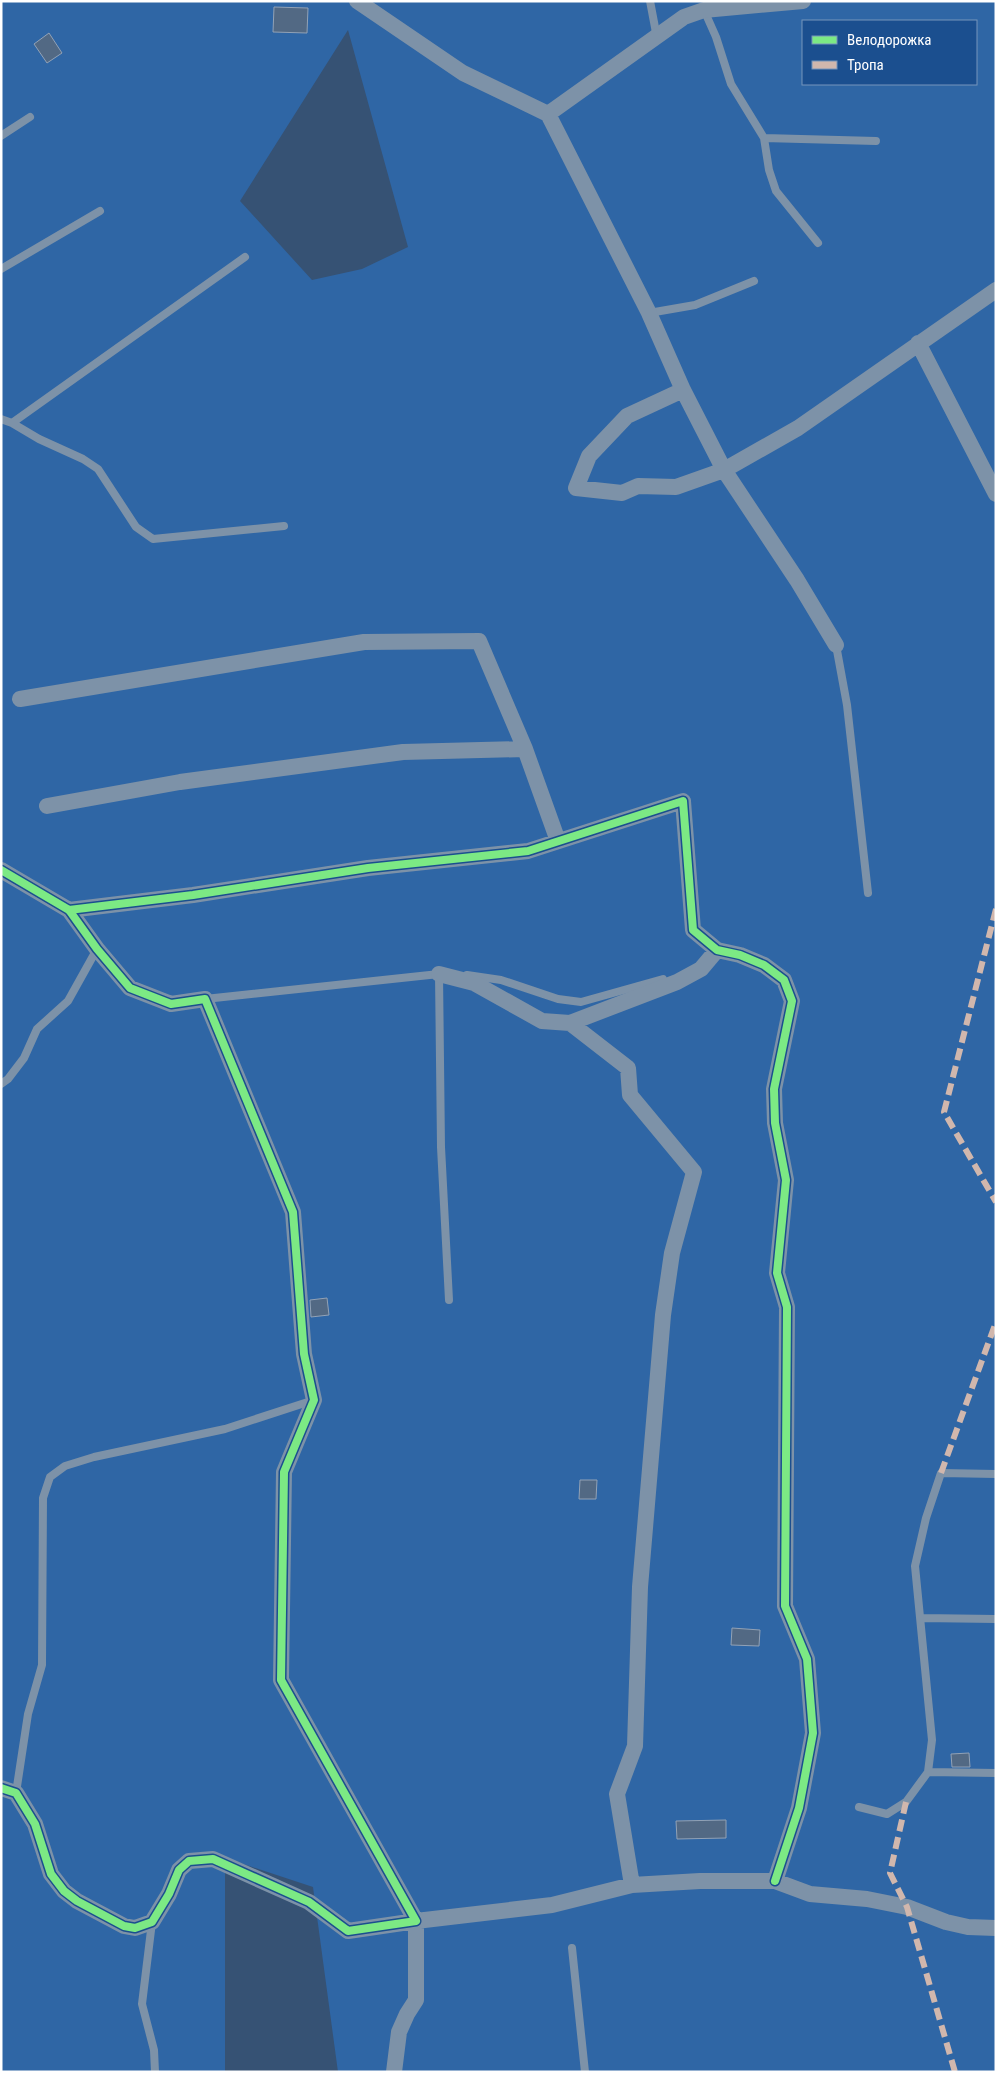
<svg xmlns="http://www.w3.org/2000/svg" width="997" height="2073" viewBox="0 0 997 2073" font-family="'Roboto Condensed',sans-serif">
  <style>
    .green { fill: #2f66a5; fill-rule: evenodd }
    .building { fill: #526984; stroke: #92a2b6 }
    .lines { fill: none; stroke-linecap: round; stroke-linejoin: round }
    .service { stroke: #7d92a8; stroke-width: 8 }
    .minor { stroke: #7d92a8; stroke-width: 16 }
    .quiet { stroke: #d1b7ad; stroke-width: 6; stroke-dasharray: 12 6; stroke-linecap: butt }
    .cycleway-casing { stroke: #1b4f8f; stroke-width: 11 }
    .cycleway { stroke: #7ce984; stroke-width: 8 }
  </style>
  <rect width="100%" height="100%" fill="#365274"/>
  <path class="green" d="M1 1H996V2072H338L313 1887 225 1858V2072H1ZM803 21H976V84H803ZM348 30 408 247 362 269 312 280 240 201Z"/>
  <path class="building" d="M274 7 308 8 307 33 273 32Z
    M49 33 62 53 47 63 34 44Z
    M327 1298 329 1315 311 1317 310 1300Z
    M580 1480H597L596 1499H579Z
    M732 1628 760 1630 759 1646 731 1645Z
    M969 1753 970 1767H952L951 1754Z
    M726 1820V1838L677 1839 676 1821Z"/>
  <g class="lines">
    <path class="service" d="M650 1 657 38
      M704 10 716 37 731 84 764 138 769 170 776 191 818 243
      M1 136 30 117
      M764 138 876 141
      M1 269 100 211
      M649 313 695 305 754 281
      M1 419 12 423 245 257
      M12 423 39 439 83 459 98 469 136 527 153 539 284 526
      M836 645 847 705 868 893
      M467 975 501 980 558 999 581 1002 663 979
      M205 999 439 974 441 1147 449 1300
      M1 1084 8 1079 24 1058 37 1029 68 1001 97 949
      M921 1618 996 1619
      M928 1772 996 1773
      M16 1793 28 1714 42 1665 43 1498 50 1477 65 1466 94 1457 225 1429 314 1400
      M859 1807 887 1814 906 1802 928 1772 932 1740 915 1566 926 1518 941 1473 996 1474
      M152 1922 142 2004 154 2050 155 2072
      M572 1948 585 2072"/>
    <path class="minor" d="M357 1 463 73 548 114 684 17 704 10 803 1
      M548 114 649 313 683 390 724 470 797 580 836 645
      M918 343 996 494
      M683 390 627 416 589 456 576 488 622 493 638 486 676 487 724 470 798 428 996 290
      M20 699 364 642 479 641 525 749 558 841
      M47 806 180 782 403 752 525 749
      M1 870 69 910 97 949 130 988 171 1004 205 999 293 1212 304 1354 314 1400 284 1472 281 1680 416 1921 348 1931 309 1902 213 1859 189 1861 179 1870 169 1894 152 1922 135 1928 124 1926 77 1901 64 1891 51 1874 35 1824 16 1793 1 1788
      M69 910 193 895 368 868 528 851 683 801 693 930 717 950 740 955 764 965 784 980 792 1001 774 1089 775 1123 786 1180 777 1273 787 1307 785 1606 807 1659 813 1733 799 1808 775 1881
      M439 974 474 983 542 1021 570 1023 677 982 701 969 717 950
      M570 1023 628 1068 630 1095 694 1172 672 1253 663 1315 640 1587 635 1746 617 1794 632 1885
      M394 2072 399 2032 407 2014 416 2000V1921L552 1905 632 1885 700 1881H775L810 1894 867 1899 907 1907 946 1922 968 1927 996 1928"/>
    <path class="quiet" d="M996 909 944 1112 996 1202
      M941 1473 996 1322
      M906 1802 890 1873 907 1907 955 2072"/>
    <g class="cycleway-casing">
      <path id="cycleway" d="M1 870 69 910 97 949 130 988 171 1004 205 999 293 1212 304 1354 314 1400 284 1472 281 1680 416 1921 348 1931 309 1902 213 1859 189 1861 179 1870 169 1894 152 1922 135 1928 124 1926 77 1901 64 1891 51 1874 35 1824 16 1793 1 1788
        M69 910 193 895 368 868 528 851 683 801 693 930 717 950 740 955 764 965 784 980 792 1001 774 1089 775 1123 786 1180 777 1273 787 1307 785 1606 807 1659 813 1733 799 1808 775 1881"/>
    </g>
    <use href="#cycleway" class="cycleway"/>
  </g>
  <rect width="997" height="2073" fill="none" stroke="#ffffff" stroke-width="5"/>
  <rect x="802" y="20" width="175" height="65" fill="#1b4f8f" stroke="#7695bc"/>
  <rect x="812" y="36" width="25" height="8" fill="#7ce984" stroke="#7695bc"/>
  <text x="847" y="45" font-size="15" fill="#ffffff">Велодорожка</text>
  <rect x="812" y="61" width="25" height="8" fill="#d1b7ad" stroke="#7695bc"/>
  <text x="847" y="70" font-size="15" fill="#ffffff">Тропа</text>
</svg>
